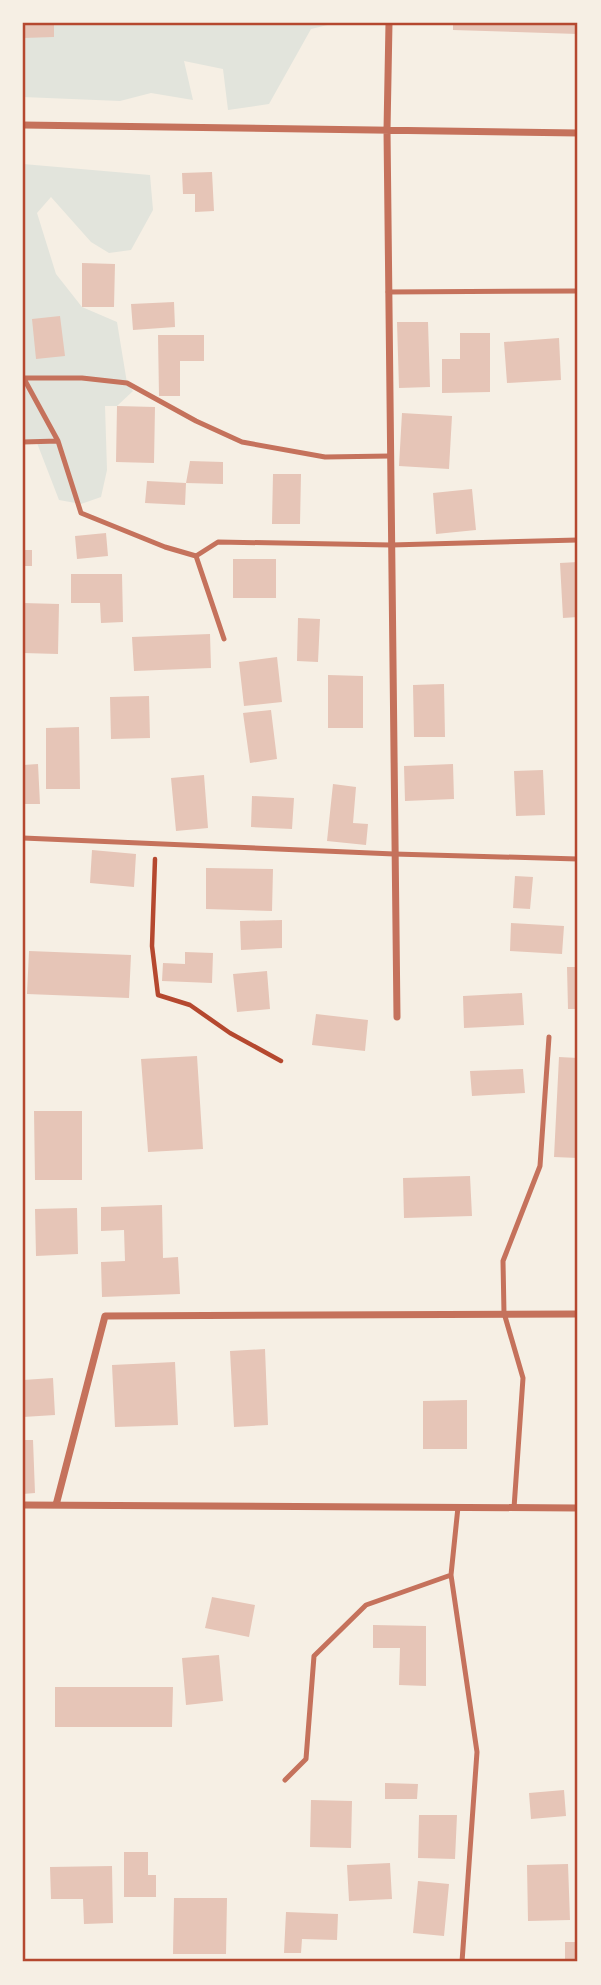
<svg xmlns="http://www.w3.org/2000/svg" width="601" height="1985" viewBox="0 0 601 1985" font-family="Manrope,sans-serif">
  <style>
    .green { fill: #e2e4dc }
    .building { fill: #e6c5b7 }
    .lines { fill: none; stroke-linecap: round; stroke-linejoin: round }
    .path { stroke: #b5482f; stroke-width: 4.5 }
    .service { stroke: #c5725c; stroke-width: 5 }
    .minor { stroke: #c5725c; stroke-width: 7 }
    .neatline { fill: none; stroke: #b5482f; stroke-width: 2.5 }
  </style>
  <rect width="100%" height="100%" fill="#f6efe4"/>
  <path class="green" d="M23 23H336L311 29 269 104 228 110 223 69 184 61 193 100 151 93 120 101 23 97Z
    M23 164 150 175 153 210 131 250 109 253 91 242 51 197 37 213 56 274 82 307 117 322 127 383 133 391 117 406H105L107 470 101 497 81 504 59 500 37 443 23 442Z"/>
  <path class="building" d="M23 23H54V37L23 38Z
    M453 23H578V34L453 30Z
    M212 172 214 211 195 212V194H183L182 173Z
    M82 263 115 264 114 307H82Z
    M174 302 175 327 133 330 131 304Z
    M60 316 65 356 36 359 32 319Z
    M397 322H428L430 387 399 388Z
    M460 333H490V392L442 393V359H460Z
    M158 335H204V361H180V396H159Z
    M559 338 561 380 507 383 504 342Z
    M117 406 155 407 154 463 116 462Z
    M402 413 452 416 449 469 399 466Z
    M190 461 223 462V484L186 483Z
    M273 474H301L300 524H272Z
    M147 481 186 483 185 505 145 503Z
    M472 489 476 530 436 534 433 493Z
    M106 533 108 556 77 559 75 536Z
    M23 550H32V566H23Z
    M233 559H276V598H233Z
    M578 562V617L563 618 560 563Z
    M71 574H122L123 622 101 623 100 603H71Z
    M23 603 59 604 58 654 23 653Z
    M298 618 320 619 318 662 297 661Z
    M210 634 211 668 134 671 132 637Z
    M277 657 282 702 244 706 239 662Z
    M328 675 363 676V728H328Z
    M444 684 445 737H414L413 685Z
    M149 696 150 738 111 739 110 697Z
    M271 710 277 759 250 763 243 713Z
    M79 727 80 789H46V728Z
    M38 764 40 804H23V765Z
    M453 764 454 799 405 801 404 766Z
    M543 770 545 815 516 816 514 771Z
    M204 775 208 828 176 831 171 778Z
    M333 784 356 787 353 823 368 824 366 845 327 841Z
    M252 796 294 798 292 829 251 827Z
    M92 850 136 854 134 887 90 883Z
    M206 868 273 869 272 911 206 909Z
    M515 876 533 877 530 909 513 908Z
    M282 920V948L241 950 240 921Z
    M511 923 564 926 562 954 510 951Z
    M29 951 131 955 129 998 27 994Z
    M185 952 213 953 212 983 162 981 163 963 185 964Z
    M567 967H578V1009H568Z
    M267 971 270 1009 237 1012 233 974Z
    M522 993 524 1025 464 1028 463 996Z
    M316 1014 368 1020 365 1051 312 1045Z
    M197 1056 203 1149 148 1152 141 1059Z
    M559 1057 578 1058V1158L554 1157Z
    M523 1069 525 1093 472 1096 470 1071Z
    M34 1111H82V1180H35Z
    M470 1176 472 1216 404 1218 403 1178Z
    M162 1205 163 1258 178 1257 180 1294 102 1297 101 1262 125 1261 124 1230 101 1231V1207Z
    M77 1208 78 1254 36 1256 35 1209Z
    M265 1349 268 1425 234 1427 230 1351Z
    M175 1362 178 1425 115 1427 112 1365Z
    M53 1378 55 1415 23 1417V1380Z
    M467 1400V1449H423V1401Z
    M23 1440H33L35 1493 23 1494Z
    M212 1597 255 1605 249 1637 205 1628Z
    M373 1625 426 1626V1686L399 1685 400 1648H373Z
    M219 1655 223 1701 186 1705 182 1658Z
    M55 1687H173L172 1727H55Z
    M385 1783 418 1784 417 1799H385Z
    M564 1790 566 1816 531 1819 529 1793Z
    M311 1800 352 1801 351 1848 310 1847Z
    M419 1815H457L455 1859 418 1858Z
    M124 1852H148V1875H156V1897H124Z
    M390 1863 392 1899 349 1901 347 1865Z
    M568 1864 570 1920 528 1921 527 1865Z
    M112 1866 113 1923 84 1924 83 1899H51L50 1867Z
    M418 1881 449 1884 444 1936 413 1933Z
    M174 1898H227L226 1954H173Z
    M286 1912 338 1914 337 1940 302 1939 301 1953H284Z
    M565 1942H578V1962H565Z"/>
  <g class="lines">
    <path class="path" d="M155 859 152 946 158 995 190 1005 230 1033 281 1061"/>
    <path class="service" d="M388 292 578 291
      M23 377 58 441 81 513 165 547 196 556
      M24 378H82L127 383 196 421 242 442 325 457 390 456
      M23 442 58 441
      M224 639 196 556 218 542 391 545 578 540
      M23 838 394 854 578 859
      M458 1507 451 1575 477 1752 462 1962
      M514 1508 523 1378 504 1313 503 1261 540 1166 549 1037
      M285 1780 306 1759 314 1656 366 1605 451 1575"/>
    <path class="minor" d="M389 23 387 130 397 1017
      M23 125 578 133
      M23 1505 578 1508
      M56 1505 105 1316 578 1314"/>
  </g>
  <rect width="601" height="1985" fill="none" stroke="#f6efe4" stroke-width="49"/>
  <rect x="24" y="24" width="552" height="1936" class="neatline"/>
</svg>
